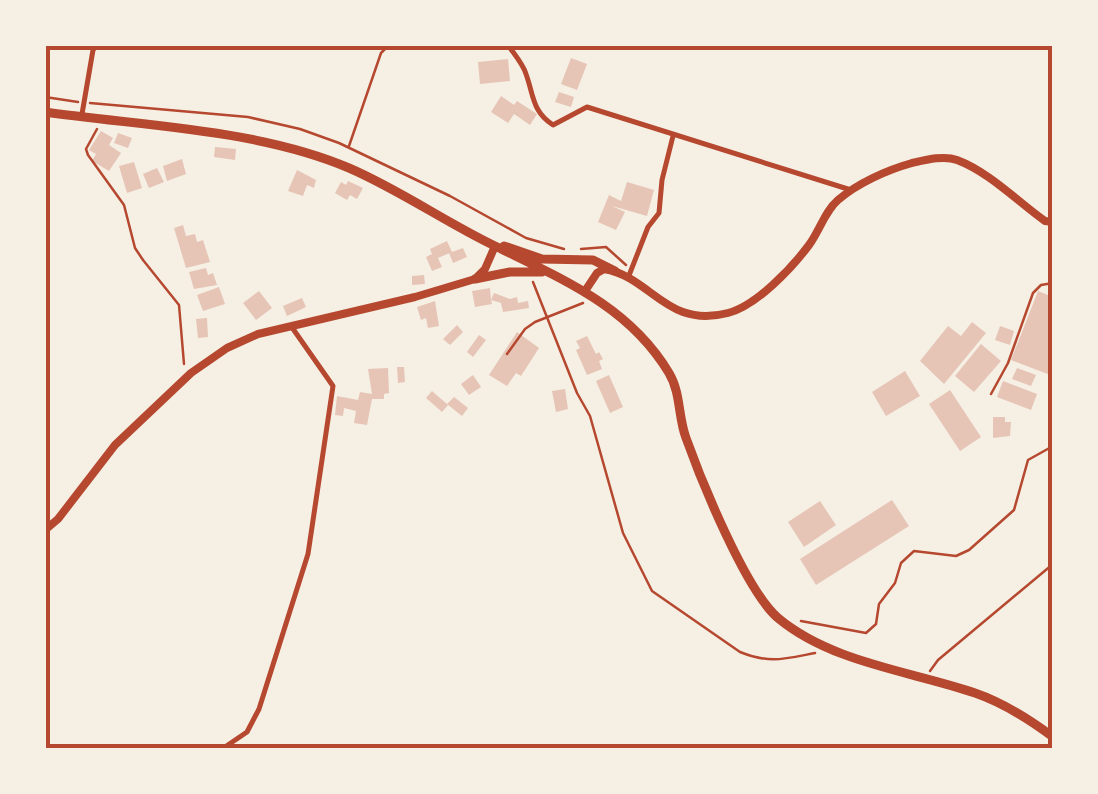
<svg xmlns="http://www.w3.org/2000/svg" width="1098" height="794" viewBox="0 0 1098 794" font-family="Ubuntu,sans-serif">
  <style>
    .building { fill: #e6c5b7 }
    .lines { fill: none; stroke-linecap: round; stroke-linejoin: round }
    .path { stroke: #b5482f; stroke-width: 2.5 }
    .minor { stroke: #b5482f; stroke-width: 5 }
    .tertiary { stroke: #b5482f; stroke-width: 8 }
    .primary { stroke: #b5482f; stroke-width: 9 }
    .neatline { fill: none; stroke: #b5482f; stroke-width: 4 }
  </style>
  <rect width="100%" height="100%" fill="#f6efe4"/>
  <path class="building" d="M571 58 587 64 577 90 561 84Z
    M508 59 510 81 480 84 478 62Z
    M559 92 574 97 571 107 555 102Z
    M501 96 514 105 517 101 537 114 530 125 514 114 508 123 491 112Z
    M101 131 113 138 109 145 121 153 109 171 92 161 96 154 89 150Z
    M118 133 132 138 128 148 114 143Z
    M215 147 236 149 235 160 214 157Z
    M182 159 186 174 167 181 163 166Z
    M134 162 142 188 127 193 119 166Z
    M157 168 164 182 149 188 143 174Z
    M297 170 316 180 314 188 307 185 303 196 288 191Z
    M348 181 363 188 357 199 350 195 347 200 335 193 341 182 346 185Z
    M627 182 654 190 647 216 612 206 625 212 616 230 598 222 609 195 621 201Z
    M183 225 186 236 195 234 197 242 203 240 210 262 186 268 174 228Z
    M447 241 452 252 438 258 442 267 432 271 426 257 432 254 430 249Z
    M463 248 467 257 453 263 449 253Z
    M206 268 208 275 213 273 217 285 194 289 189 272Z
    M424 275 425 284 412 285V276Z
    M219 287 225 304 203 311 197 295Z
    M490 288 491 300 494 293 510 299 517 297 518 303 528 301 529 308 503 312 501 303 491 300 492 304 475 307 472 291Z
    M259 291 272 308 256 320 243 303Z
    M1038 291 1053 297V376L1011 360Z
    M302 298 306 307 287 316 283 306Z
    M435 301 439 326 428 328 426 318 421 320 417 307Z
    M207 318 208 337 198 338 196 319Z
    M972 322 986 333 944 384 920 361 948 326 961 336Z
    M457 325 463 332 450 345 443 339Z
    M1000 326 1014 331 1010 345 995 340Z
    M517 332 539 348 521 376 516 373 507 386 489 375Z
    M479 335 486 340 473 357 467 352Z
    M587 336 596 354 599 352 603 359 599 361 602 369 587 375 576 350 580 348 576 341Z
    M981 344 1001 361 974 392 955 376Z
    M397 367H404L405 382 398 383Z
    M388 368 389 393 384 394V399H372L367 425 354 423 356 411 344 408 343 416 335 415 337 396 358 400 360 392 372 394 368 369Z
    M1017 368 1036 375 1031 386 1012 379Z
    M905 371 920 396 886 416 872 392Z
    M473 375 481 387 469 395 461 384Z
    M609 375 623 407 610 413 596 381Z
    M1003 381 1037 394 1031 410 997 397Z
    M565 389 568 409 556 412 552 391Z
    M950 390 981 437 960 451 929 404Z
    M432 391 448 405 442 412 426 398Z
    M454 397 468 408 462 416 447 404Z
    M993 417H1005V422H1011L1010 436 993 438Z
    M892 500 909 526 816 585 800 559Z
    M820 501 836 525 804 547 788 522Z"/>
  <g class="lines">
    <path class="path" d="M45 97 78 102
      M90 103 248 117 300 129 339 143 450 196 526 238 564 249
      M97 129 86 149 88 155 124 205 135 248 143 260 179 305 184 364
      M349 146 381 53 389 45
      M581 249 606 247 626 265
      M533 282 577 393 590 416 623 533 652 591 740 652C770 664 784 659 815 653
      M507 354 525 329 535 322 583 303
      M991 394 1008 363 1033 293 1041 285 1053 283
      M801 621 866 633 876 624 879 604 895 583 901 563 914 551 956 556 969 550 1014 510 1028 460 1053 446
      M930 671 938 660 1053 564"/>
    <path class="minor" d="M508 45C514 54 523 64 526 74 534 96 532 111 553 125L587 107 851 190
      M82 114 93 50 97 45
      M628 278 648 227 659 213 662 180 673 136
      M222 749 247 732 259 709 308 554 333 386 291 326"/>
    <path class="tertiary" d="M585 291 597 273 604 269C652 277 666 329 728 313 756 306 792 268 809 245 819 232 825 211 838 200 858 183 887 170 912 163 925 160 944 155 957 160 989 172 1017 201 1045 221L1053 222
      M45 530 58 519 115 445 191 373 227 348 258 334 415 297 475 279 485 269 495 246"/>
    <path class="primary" d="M45 112C142 126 258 129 349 168 400 190 445 222 495 246 562 279 629 306 669 373 681 393 678 417 686 438 701 480 746 591 778 618 832 663 911 671 975 693 1004 703 1029 719 1053 737
      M504 246 542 259 593 260 615 271
      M475 279 510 272H542"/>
  </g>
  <rect width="1098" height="794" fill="none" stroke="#f6efe4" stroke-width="95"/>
  <rect x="48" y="48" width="1002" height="698" class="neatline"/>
</svg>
